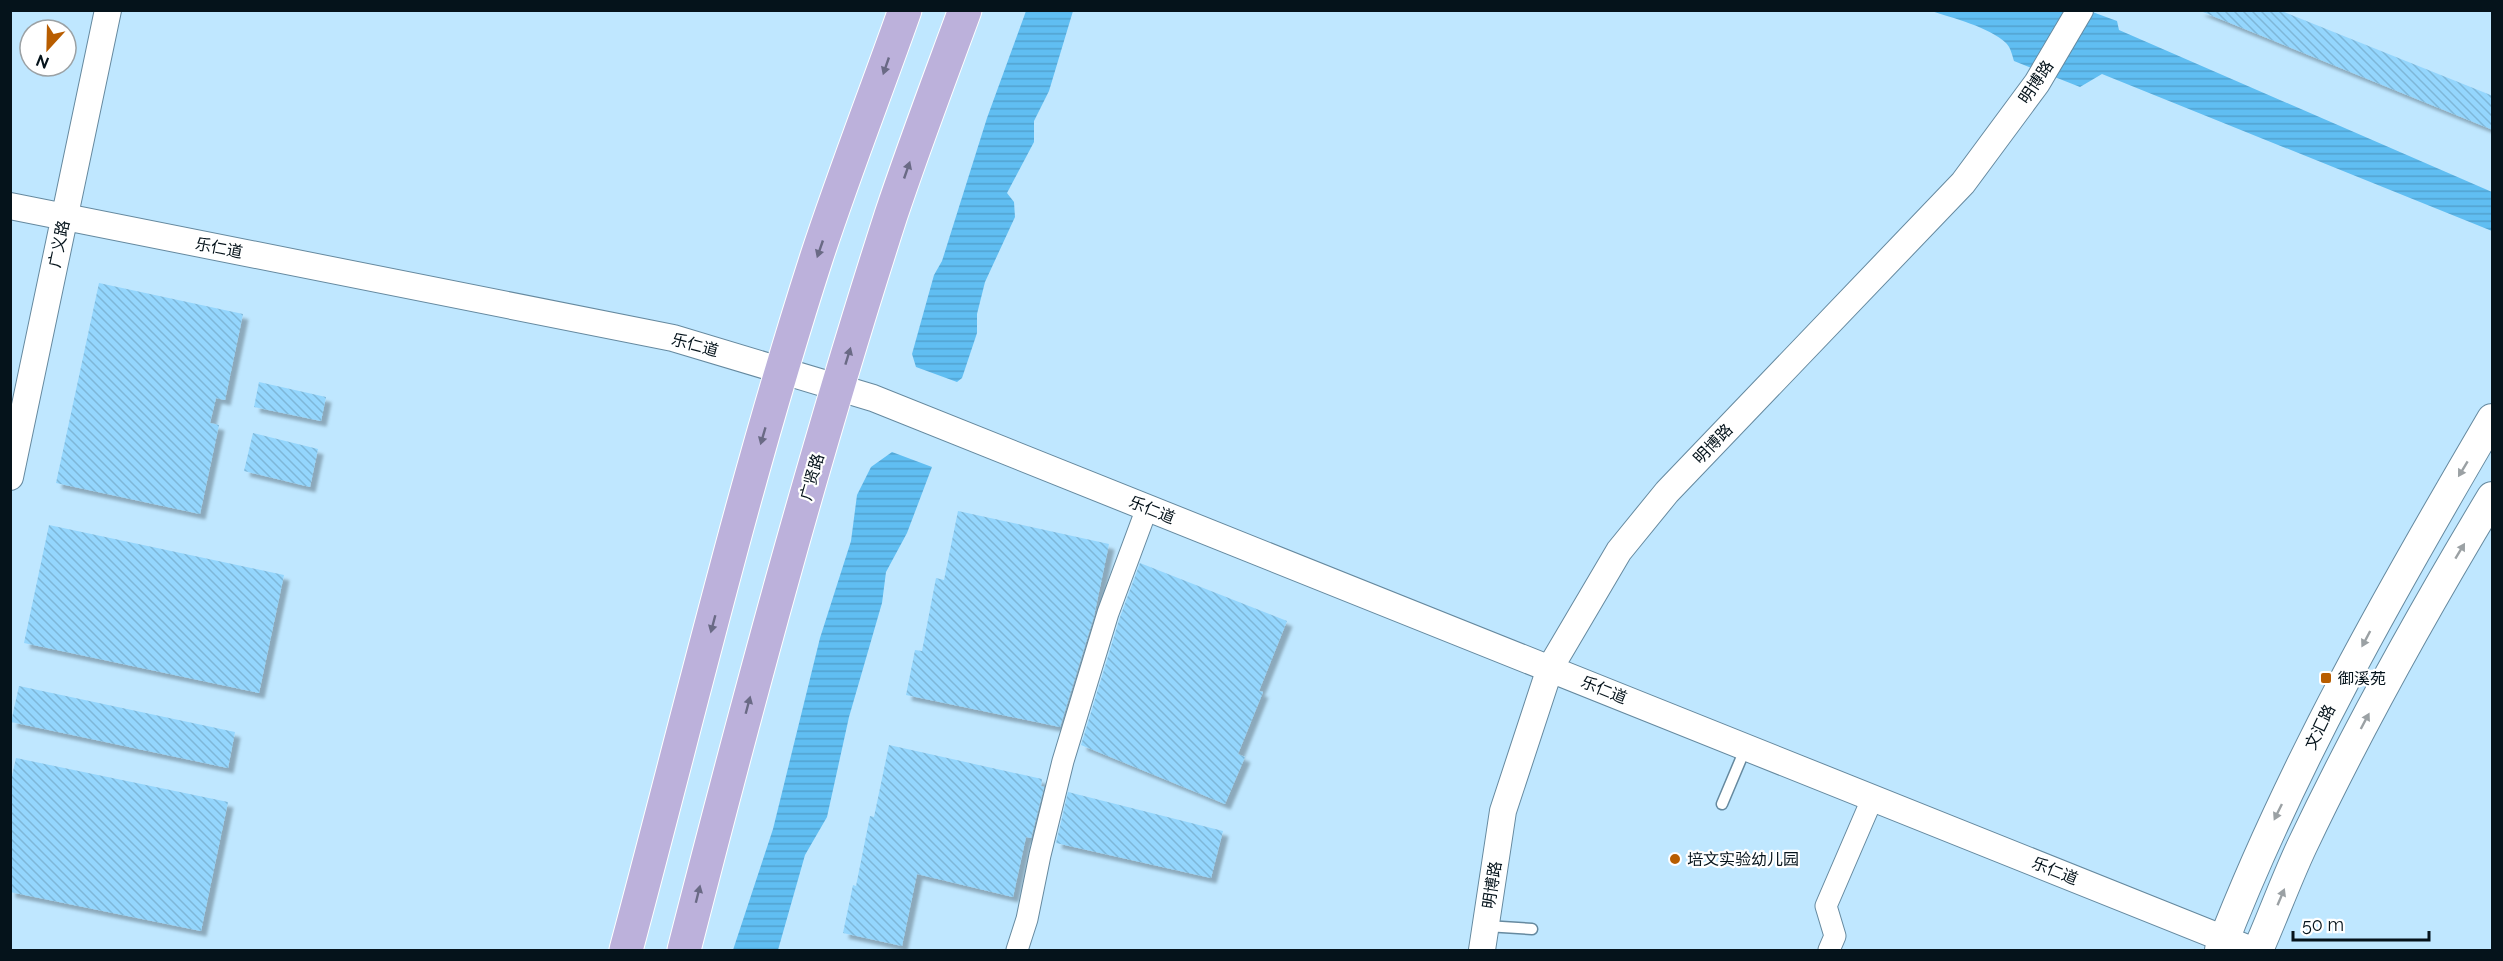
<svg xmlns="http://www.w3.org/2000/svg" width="2503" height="961" viewBox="0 0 2503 961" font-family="Raleway,'Noto Sans SC',sans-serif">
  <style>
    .water { fill: url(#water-rules) }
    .building { fill: url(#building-back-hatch); filter: url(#shadow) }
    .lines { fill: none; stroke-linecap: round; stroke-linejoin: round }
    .service-casing { stroke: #65899f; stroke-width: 13 }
    .minor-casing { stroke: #65899f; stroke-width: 23 }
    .tertiary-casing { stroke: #65899f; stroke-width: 28 }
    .secondary-casing { stroke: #65899f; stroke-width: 32 }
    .primary-casing { stroke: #fff; stroke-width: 35 }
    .service { stroke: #fff; stroke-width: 10 }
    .minor { stroke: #fff; stroke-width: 21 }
    .tertiary { stroke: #fff; stroke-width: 26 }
    .secondary { stroke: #fff; stroke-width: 30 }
    .primary { stroke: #bcb1db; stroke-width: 33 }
    .oneway { fill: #6a6a85 }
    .oneway2 { fill: #9ba1a4 }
    .poi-dot { fill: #b85d00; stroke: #fff; stroke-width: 2 }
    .labels { text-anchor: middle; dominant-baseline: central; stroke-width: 4.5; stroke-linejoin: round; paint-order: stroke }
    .street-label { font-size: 16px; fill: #05131b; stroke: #fff }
    .poi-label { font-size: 16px; fill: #05131b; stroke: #fff; text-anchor: start }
  </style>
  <defs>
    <pattern id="water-rules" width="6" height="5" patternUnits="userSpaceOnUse" patternTransform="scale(1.5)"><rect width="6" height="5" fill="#60bef2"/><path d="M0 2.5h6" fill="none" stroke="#52a2cf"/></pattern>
    <pattern id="building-back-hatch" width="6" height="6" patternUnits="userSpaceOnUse" patternTransform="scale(1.5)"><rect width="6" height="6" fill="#94d6fd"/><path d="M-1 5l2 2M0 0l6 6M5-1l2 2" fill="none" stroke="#7eb7d8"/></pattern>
    <filter id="shadow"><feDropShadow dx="5.5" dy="5.5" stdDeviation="1.5" flood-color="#0004"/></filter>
  </defs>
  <rect width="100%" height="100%" fill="#bfe7ff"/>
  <path class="water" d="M2087 10 2117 21 2119 30 2492 192V231L2102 74 2080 87 2014 61C2012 55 2011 48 2006 43 1989 27 1953 18 1931 11Z
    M1026 11H1073L1049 91 1034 121V142L1007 193 1014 202 1015 217 985 282 977 314V333L962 378 957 382 916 367 912 354 934 275 942 261 987 118Z
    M892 452 932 467 907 533 886 572 882 603 849 717 827 817 805 855 778 950H733L773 829 820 638 851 541 857 495 871 467Z"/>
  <path class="building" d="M2198 10H2279L2493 96V130Z
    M99 283 243 314 225 400 216 398 210 423 219 425 200 514 56 483Z
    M259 382 326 397 321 421 254 407Z
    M253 433 318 449 310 487 244 471Z
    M958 511 1109 544 1094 616 1060 727 906 695 915 650 922 651 936 578 944 580Z
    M49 525 284 575 259 693 24 643Z
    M1140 563 1287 621 1259 691 1263 692 1238 754 1245 757 1225 804 1081 745 1120 617Z
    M19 686 235 732 228 768 11 722Z
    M889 745 1042 779 1041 786 1044 787 1031 838 1026 837 1013 897 917 874 902 946 843 933 853 885 856 886 870 816 874 817Z
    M16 758 228 802 201 931 10 892V785Z
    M1068 792 1223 831 1211 878 1056 843Z"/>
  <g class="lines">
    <g class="service-casing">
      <path id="service" d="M1722 804 1746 747
        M1486 926 1532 929"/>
    </g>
    <g class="minor-casing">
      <path id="minor" d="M1017 950 1027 919 1040 855 1063 761 1108 613 1147 508
        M1829 950 1835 936 1826 906 1873 797"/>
    </g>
    <g class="tertiary-casing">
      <path id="tertiary" d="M10 206 673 338 873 398 2252 950
        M10 477 108 10
        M1482 950 1503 811 1550 668 1619 551 1667 492 1963 183 2037 83 2080 10"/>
    </g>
    <g class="secondary-casing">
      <path id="secondary" d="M2220 950C2292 764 2391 591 2492 419
        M2258 950C2273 916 2286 880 2302 846 2359 726 2424 610 2492 497"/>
    </g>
    <g class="primary-casing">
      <path id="primary" d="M626 950C688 719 743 485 817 256 844 174 876 92 905 10
        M684 950C747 704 813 457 891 215 914 146 940 78 965 10"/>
    </g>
    <use href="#service" class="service"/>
    <use href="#minor" class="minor"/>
    <use href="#tertiary" class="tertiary"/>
    <use href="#secondary" class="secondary"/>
    <use href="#primary" class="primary"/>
  </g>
  <defs><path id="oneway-solid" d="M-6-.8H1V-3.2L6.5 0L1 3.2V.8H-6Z" transform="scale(1.5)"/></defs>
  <g class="oneway">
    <use href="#oneway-solid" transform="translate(886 66) rotate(109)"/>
    <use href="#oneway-solid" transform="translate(907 170) rotate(-71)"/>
    <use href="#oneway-solid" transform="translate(820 249) rotate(109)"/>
    <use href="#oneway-solid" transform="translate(848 356) rotate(-73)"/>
    <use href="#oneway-solid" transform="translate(763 436) rotate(106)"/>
    <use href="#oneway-solid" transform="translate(713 624) rotate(105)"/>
    <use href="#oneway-solid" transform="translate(748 705) rotate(-75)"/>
    <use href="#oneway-solid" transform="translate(698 894) rotate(-76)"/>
  </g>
  <g class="oneway2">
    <use href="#oneway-solid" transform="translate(2463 469) rotate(121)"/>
    <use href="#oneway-solid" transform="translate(2460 551) rotate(-59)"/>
    <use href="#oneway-solid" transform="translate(2366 639) rotate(118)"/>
    <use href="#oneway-solid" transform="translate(2365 721) rotate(-62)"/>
    <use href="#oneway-solid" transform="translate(2278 812) rotate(116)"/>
    <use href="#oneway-solid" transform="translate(2281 897) rotate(-67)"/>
  </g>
  <g class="poi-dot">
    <rect x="2320" y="672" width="12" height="12" rx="3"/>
    <circle cx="1675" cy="859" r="6"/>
  </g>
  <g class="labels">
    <g class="street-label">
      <text transform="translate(2036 82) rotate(-56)">明博路</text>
      <text transform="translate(59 244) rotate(-78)">广义路</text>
      <text transform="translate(219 248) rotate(11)">乐仁道</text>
      <text transform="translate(695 345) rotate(15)">乐仁道</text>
      <text transform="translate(1713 444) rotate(-46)">明博路</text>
      <text transform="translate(812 477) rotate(-74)">广贤路</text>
      <text transform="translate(1152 510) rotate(22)">乐仁道</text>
      <text transform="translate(1604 690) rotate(22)">乐仁道</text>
      <text transform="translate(2320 727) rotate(-64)">文汇路</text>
      <text transform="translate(2055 871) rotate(22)">乐仁道</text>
      <text transform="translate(1492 885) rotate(-81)">明博路</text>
    </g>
    <g class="poi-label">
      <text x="2338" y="678">御溪苑</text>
      <text x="1687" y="859">培文实验幼儿园</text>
    </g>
  </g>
  <rect width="2503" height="961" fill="none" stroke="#05131b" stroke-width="24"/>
  <g transform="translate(48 48) rotate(202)"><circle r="28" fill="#ffffff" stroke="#9ba1a4" stroke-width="1.5"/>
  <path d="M0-4.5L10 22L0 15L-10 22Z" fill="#b85d00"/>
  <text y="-9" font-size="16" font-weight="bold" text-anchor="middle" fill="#05131b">N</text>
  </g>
  <path d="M2293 931v9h136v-9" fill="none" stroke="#05131b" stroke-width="3"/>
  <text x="2302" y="931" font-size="18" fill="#05131b" stroke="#ffffff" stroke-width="4.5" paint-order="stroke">50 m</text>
</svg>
